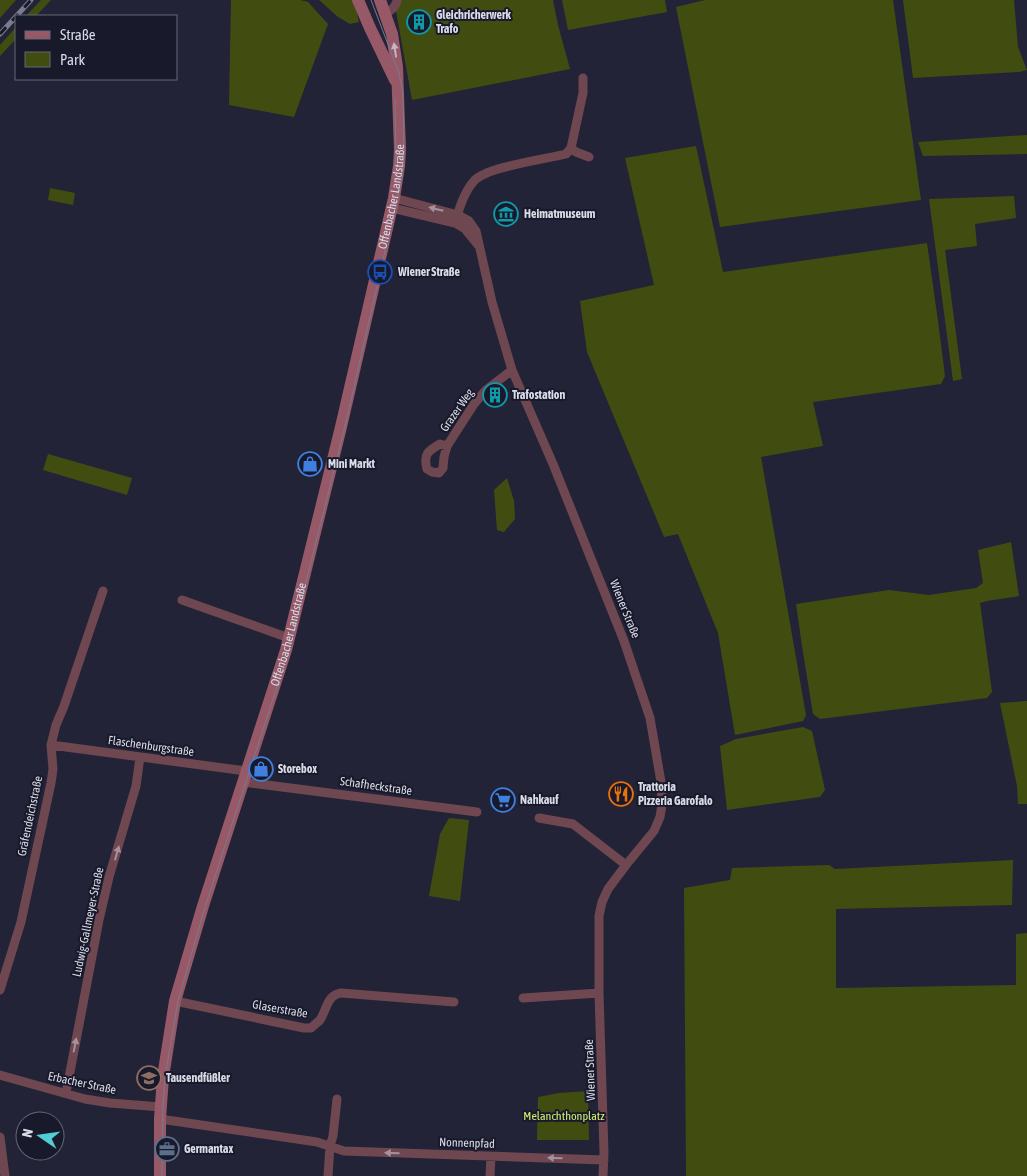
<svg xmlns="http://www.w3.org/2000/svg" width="1027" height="1176" viewBox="0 0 1027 1176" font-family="'Asap Condensed',sans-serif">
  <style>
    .green { fill: #414d10 }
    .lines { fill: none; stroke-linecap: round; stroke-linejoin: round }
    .street { stroke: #6f4750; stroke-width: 9 }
    .secondary { stroke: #975968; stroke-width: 12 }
    .tram { stroke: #7a7b8b; stroke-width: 1 }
    .rail-casing { stroke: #7a7b8b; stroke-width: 5 }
    .rail { stroke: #18192b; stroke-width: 3; stroke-dasharray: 9; stroke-linecap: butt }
    .oneway { fill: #c5b4c1 }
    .oneway2 { fill: #a4919c }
    .labels { text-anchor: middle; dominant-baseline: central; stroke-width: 4; stroke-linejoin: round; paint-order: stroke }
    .poi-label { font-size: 12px; font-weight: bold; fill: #d9dbe7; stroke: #18192b; text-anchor: start }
    .street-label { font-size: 12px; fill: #d9dbe7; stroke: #18192b }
    .park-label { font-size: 12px; fill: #d4ef72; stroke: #18192b }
  </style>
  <rect width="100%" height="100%" fill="#222336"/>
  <path class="green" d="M0 0H16L0 18Z
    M41 0H51L36 16H26Z
    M231 0H300L308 2 328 24 294 117 229 105Z
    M319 0H354L359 22 350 24 338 17Z
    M394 0H553L558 25 570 69 412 100Z
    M562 0H665L667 12 568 30Z
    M705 0H893L921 200 720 227 676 7Z
    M903 0H1014L1018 47 1027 70 1019 72 913 78Z
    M16 27V39L0 56V45Z
    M1027 135V154L923 156 918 142Z
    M696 146 723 272 927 243 938 321 945 376 941 384 813 402 823 446 761 457 806 715 803 721 735 735 718 633 678 534 664 537 587 352 580 301 654 285 625 158Z
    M50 188 75 193 73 205 48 200Z
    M1014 196 1016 218 975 224 977 246 945 250 962 379 953 381 929 199Z
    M48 454 132 478 127 495 43 470Z
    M507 478 514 501 515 519 504 532 497 530 494 490Z
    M1011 542 1019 596 987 601 980 603 992 692 987 698 820 719 813 714 802 646 796 604 889 590 929 595 976 588 983 583 978 550Z
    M1027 701V804H1018L1017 786 1000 703Z
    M803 727 812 731 825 790 820 797 727 810 720 746 736 739Z
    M449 818 469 820 460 901 429 896 440 834Z
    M1013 860 1012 905 836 909V988L1016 985V934L1027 933V1176H686L684 888 730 880 732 868 829 865 835 869Z
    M588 1091 589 1140H537L538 1097 559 1093Z"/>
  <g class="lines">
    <path class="street" d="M385 14C391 10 396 7 397 0
      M571 148 576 152 589 157
      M394 198 458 215 469 221 476 231 492 302 512 370 553 464 624 641 650 718 661 782 662 805 660 817 654 831 626 865 608 889 602 902 599 916V993L604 1152 603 1176
      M392 208 455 223 465 229 478 245
      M455 223C459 209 464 192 474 181 486 167 546 159 566 154L571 148 583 93V78
      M447 446 440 444C428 451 423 454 427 469L432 472 439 473 443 468 444 457 447 446 474 404 486 390 512 370
      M182 600 289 638
      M51 745 246 771
      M243 782 477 812
      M539 818 573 824 626 865
      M0 990 21 922 51 783 53 769 51 745 56 725 64 706 103 591
      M523 998 599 993
      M175 1001 304 1028H311C314 1025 317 1023 320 1020 327 1009 327 995 341 993L454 1002
      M0 1075 85 1099 110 1103 161 1107
      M66 1093 99 920 109 877 136 786 140 757
      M160 1119 317 1142 344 1151 604 1160
      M0 1137 5 1176
      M328 1176 330 1146 333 1136 337 1099
      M490 1176 491 1157"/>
    <g class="secondary">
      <path d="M358 0 370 28 395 80"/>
      <path id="s1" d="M160 1176V1119L163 1077 175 1001 203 906 286 650 341 427 394 198 399 166 400 150 397 67 392 34 380 0"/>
    </g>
    <path class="tram" d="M394 179 396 155 395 99
      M162 1176 163 1107 165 1077 178 1001 205 907 289 650 345 426 402 177 404 156 403 94 399 73 371 0"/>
    <g class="rail-casing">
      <path id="rail" d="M0 34 31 0"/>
    </g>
    <use href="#rail" class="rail"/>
  </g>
  <defs><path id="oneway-solid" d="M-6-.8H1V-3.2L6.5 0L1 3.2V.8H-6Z" transform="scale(1.25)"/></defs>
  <use class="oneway" href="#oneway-solid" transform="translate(395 50) rotate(-99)"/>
  <g class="oneway2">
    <use href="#oneway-solid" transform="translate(436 209) rotate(-166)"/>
    <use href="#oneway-solid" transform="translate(117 853) rotate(-74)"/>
    <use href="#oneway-solid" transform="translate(75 1045) rotate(-79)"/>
    <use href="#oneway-solid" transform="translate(392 1153) rotate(-178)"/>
    <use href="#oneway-solid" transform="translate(555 1158) rotate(-178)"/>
  </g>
  <defs>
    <g id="building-ring" transform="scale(1.25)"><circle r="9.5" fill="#18192b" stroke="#0f9aa8" stroke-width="1.5"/><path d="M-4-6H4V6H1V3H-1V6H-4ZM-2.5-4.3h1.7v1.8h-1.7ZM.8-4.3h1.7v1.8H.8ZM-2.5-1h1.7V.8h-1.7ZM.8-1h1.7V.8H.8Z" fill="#0f9aa8"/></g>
    <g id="museum-ring" transform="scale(1.25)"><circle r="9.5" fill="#18192b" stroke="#0f9aa8" stroke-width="1.5"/><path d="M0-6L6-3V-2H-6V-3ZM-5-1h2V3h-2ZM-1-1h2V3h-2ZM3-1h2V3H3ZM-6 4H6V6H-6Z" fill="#0f9aa8"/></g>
    <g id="bus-ring" transform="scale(1.25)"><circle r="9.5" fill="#18192b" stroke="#1a4fb4" stroke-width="1.5"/><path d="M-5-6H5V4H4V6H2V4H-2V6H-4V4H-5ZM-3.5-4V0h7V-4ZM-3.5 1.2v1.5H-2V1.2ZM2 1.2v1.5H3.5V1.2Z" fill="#1a4fb4"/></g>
    <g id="shop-ring" transform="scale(1.25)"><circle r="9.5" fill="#18192b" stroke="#3f7fe0" stroke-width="1.5"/><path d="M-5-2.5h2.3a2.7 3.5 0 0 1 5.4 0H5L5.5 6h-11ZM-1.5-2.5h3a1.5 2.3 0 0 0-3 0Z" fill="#3f7fe0"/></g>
    <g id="restaurant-ring" transform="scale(1.25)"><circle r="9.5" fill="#18192b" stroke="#e8710a" stroke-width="1.5"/><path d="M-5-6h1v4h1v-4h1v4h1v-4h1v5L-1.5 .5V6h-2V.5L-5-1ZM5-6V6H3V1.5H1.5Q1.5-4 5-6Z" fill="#e8710a"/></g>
    <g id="supermarket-ring" transform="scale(1.25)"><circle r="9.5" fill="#18192b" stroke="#3f7fe0" stroke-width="1.5"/><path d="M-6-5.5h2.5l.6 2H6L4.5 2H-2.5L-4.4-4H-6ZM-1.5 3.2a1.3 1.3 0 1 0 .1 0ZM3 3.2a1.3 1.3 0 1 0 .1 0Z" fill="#3f7fe0"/></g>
    <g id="school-ring" transform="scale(1.25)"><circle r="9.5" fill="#18192b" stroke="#8d6e63" stroke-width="1.5"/><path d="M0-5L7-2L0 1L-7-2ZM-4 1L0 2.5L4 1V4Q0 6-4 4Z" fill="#8d6e63"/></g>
    <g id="office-ring" transform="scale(1.25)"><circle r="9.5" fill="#18192b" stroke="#5c6f8a" stroke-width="1.5"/><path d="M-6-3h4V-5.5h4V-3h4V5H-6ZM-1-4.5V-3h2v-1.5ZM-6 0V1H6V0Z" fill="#5c6f8a"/></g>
  </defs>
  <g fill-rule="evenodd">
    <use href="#building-ring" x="419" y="22"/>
    <use href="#museum-ring" x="506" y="214"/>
    <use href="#bus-ring" x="380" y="272"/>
    <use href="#building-ring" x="495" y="395"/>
    <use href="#shop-ring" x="310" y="464"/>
    <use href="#shop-ring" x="261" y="769"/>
    <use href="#restaurant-ring" x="621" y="794"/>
    <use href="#supermarket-ring" x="503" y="800"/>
    <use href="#school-ring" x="149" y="1078"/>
    <use href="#office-ring" x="167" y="1149"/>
  </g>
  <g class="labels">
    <g class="poi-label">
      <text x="436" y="15">Gleichricherwerk<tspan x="436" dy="14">Trafo</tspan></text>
      <text x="524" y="214">Heimatmuseum</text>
      <text x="398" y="272">Wiener Straße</text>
      <text x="512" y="395">Trafostation</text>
      <text x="328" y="464">Mini Markt</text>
      <text x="278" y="769">Storebox</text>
      <text x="638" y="787">Trattoria<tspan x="638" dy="14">Pizzeria Garofalo</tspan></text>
      <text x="520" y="800">Nahkauf</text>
      <text x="166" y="1078">Tausendfüßler</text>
      <text x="184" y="1149">Germantax</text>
    </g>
    <g class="street-label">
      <text stroke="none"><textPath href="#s1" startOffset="1010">Offenbacher Landstraße</textPath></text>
      <text transform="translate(457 410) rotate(-55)">Grazer Weg</text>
      <text transform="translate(625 609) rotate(68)">Wiener Straße</text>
      <text stroke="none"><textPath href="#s1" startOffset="560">Offenbacher Landstraße</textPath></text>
      <text transform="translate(151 746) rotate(8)">Flaschenburgstraße</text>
      <text transform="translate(376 786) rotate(8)">Schafheckstraße</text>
      <text transform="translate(30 816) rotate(-78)">Gräfendeichstraße</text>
      <text transform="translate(88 922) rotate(-78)">Ludwig-Gallmeyer-Straße</text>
      <text transform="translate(280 1009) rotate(10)">Glaserstraße</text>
      <text transform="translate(590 1070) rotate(-92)">Wiener Straße</text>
      <text transform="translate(82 1083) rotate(12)">Erbacher Straße</text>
      <text transform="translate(467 1143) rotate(2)">Nonnenpfad</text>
    </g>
    <g class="park-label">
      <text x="564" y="1116">Melanchthonplatz</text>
    </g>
  </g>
  <rect x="15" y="15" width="162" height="65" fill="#18192b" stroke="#656776"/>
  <rect x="25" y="31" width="25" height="8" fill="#975968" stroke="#656776"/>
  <text x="60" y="40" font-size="15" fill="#d9dbe7">Straße</text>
  <rect x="25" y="52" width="25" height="15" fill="#414d10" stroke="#656776"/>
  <text x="60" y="65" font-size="15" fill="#d9dbe7">Park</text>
  <g transform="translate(40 1136) rotate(283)"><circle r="24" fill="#18192b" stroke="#656776"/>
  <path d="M0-4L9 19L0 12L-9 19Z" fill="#52ccd5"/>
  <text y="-8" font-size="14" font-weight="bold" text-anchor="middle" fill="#d9dbe7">N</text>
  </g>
</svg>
